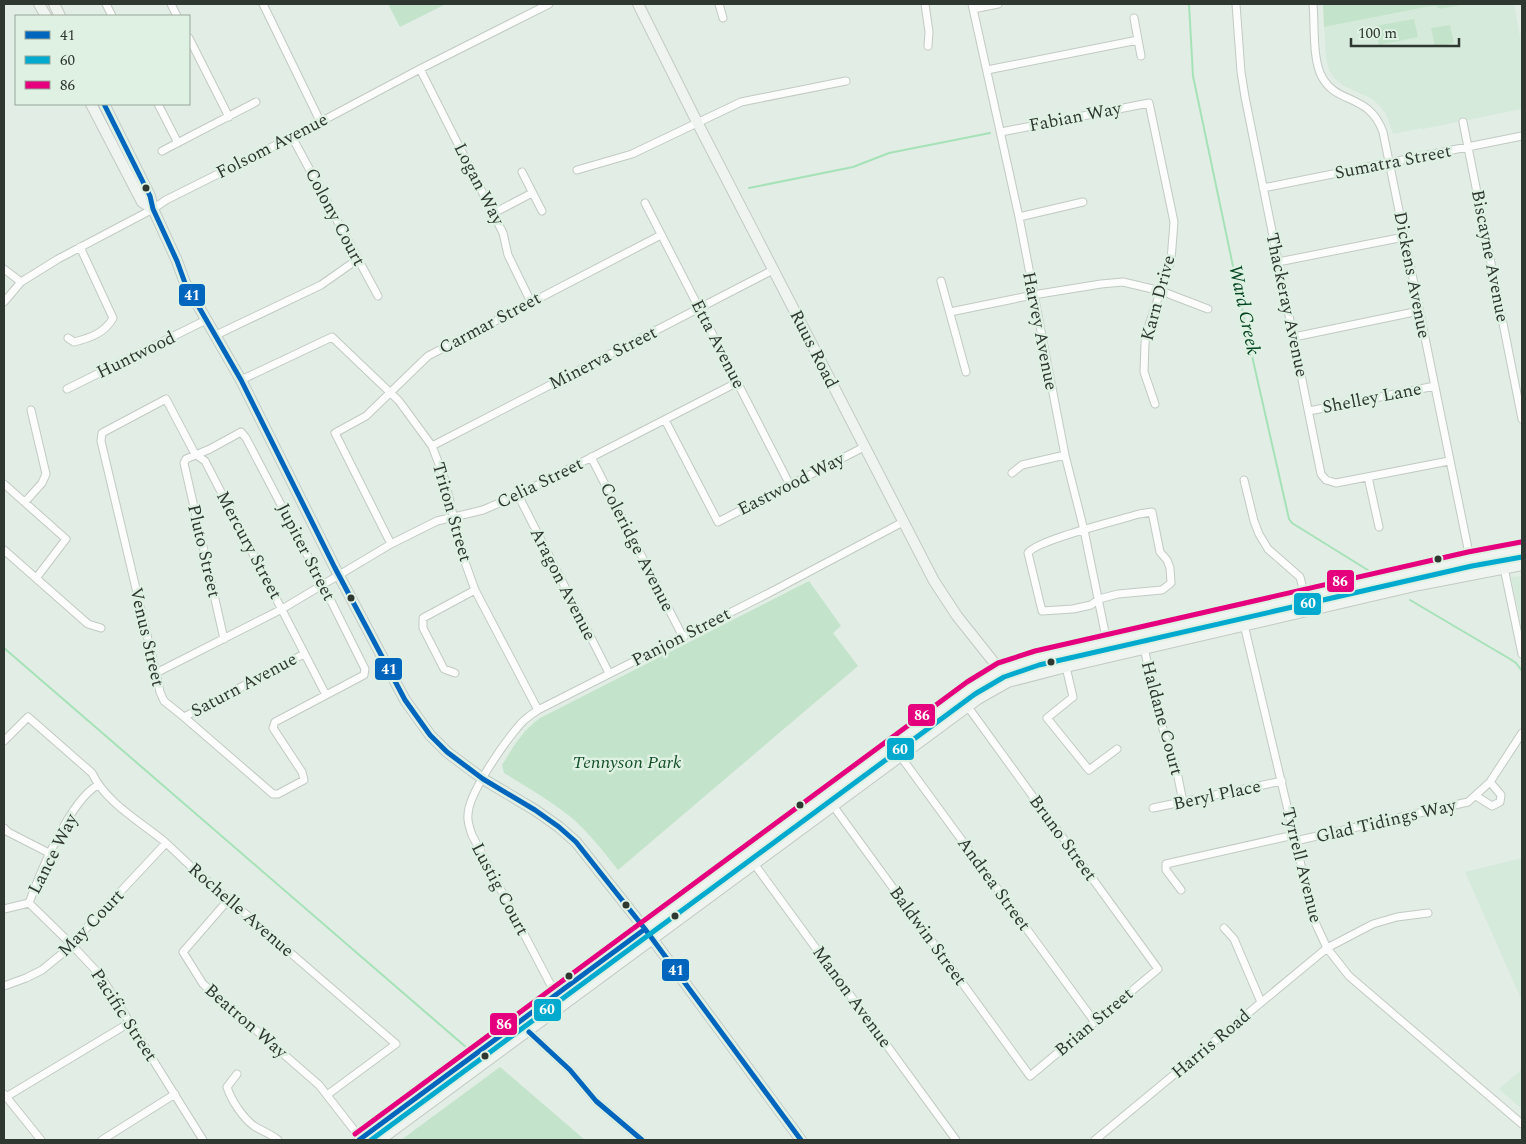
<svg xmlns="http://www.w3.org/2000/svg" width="1526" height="1144" viewBox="0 0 1526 1144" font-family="Spectral,serif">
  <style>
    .built { fill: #d6eadb }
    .green { fill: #c3e3cb }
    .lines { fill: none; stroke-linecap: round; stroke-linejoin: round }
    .stream { stroke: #a6e2b8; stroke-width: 2 }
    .street-casing { stroke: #c2cac3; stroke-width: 9 }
    .secondary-casing { stroke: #c2cac3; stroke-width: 12 }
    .street { stroke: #fbfcfb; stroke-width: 7 }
    .secondary { stroke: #f0f4f1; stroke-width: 10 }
    .bus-1-casing { stroke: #def1e2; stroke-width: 9 }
    .bus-2-casing { stroke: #def1e2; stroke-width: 9 }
    .bus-3-casing { stroke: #def1e2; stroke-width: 9 }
    .bus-1 { stroke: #0065bd; stroke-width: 5 }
    .bus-2 { stroke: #00a9ce; stroke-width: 5 }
    .bus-3 { stroke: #e5007d; stroke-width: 5 }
    .bus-dot { fill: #2f3731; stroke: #def1e2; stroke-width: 2 }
    .labels { text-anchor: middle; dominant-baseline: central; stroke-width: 5; stroke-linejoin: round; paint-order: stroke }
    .street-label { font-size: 18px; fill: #2f3731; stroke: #def1e2 }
    .park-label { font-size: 18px; font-style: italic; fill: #15502b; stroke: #def1e2 }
    .water-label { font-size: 19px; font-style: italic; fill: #044421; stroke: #def1e2 }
    .line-badge { stroke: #def1e2; stroke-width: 2 }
    .badge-label { font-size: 14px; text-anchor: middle; font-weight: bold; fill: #fff }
  </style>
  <rect width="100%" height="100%" fill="#e2ede5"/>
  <path class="built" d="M1466 4H1514L1522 47V109L1423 129 1422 128 1393 134 1386 114 1378 104 1372 99 1344 86 1334 78 1329 70 1326 58 1324 27 1426 7 1435 6 1440 9Z
    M1522 576V629L1511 577Z
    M1522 858V1001L1465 872Z
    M1522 1069V1109L1499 1089Z"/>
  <path class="green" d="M388 4H446L400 27Z
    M1323 4H1466L1440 9 1435 6 1426 7 1324 27Z
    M1414 19 1418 37 1379 45 1375 26Z
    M1450 25 1454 43 1435 47 1431 28Z
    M809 581 841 626 833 633 858 666 618 870C604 852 589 833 572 818 551 801 527 787 504 773L502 765C514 746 521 732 540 718Z
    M500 1067 585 1140H401Z"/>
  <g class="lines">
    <path class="stream" d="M1189 4 1193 76 1250 347 1289 519 1292 523 1371 572
      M749 188 853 167 889 153 990 133
      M1410 600 1510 659 1516 663 1522 671
      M4 648 467 1048"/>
    <g class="street-casing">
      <path id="street" d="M106 4 112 16
        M171 4 177 16
        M263 4 320 121
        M719 4 723 18
        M925 4 929 32 928 46
        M972 4 1019 217 1065 455 1084 530 1110 657
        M1236 4 1241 72 1245 97 1321 474 1326 480 1336 483 1449 461
        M1313 4C1315 24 1312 59 1322 77 1337 105 1369 93 1383 132L1473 573
        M973 9 998 4
        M1134 18 1141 56
        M189 38 229 117
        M420 69 503 233 508 255 531 302
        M987 70 1138 40
        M158 104 178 143
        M1463 122 1522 419
        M1001 132 1149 103 1174 222 1171 260 1149 325 1145 343 1144 372 1155 404
        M292 137 378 296
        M162 151 256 102
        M577 170 632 154 741 102 846 81
        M522 172 542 211
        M1263 188 1522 136
        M645 203 790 485
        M494 213 532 193
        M1019 217 1083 202
        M1278 262 1404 237
        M4 269 21 282
        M941 281 966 372
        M4 302 21 282 58 259 153 209 166 200 292 137 420 69 549 4
        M950 312 1033 295 1101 284 1123 282 1161 291 1208 309
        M216 335 321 285 358 259
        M1294 337 1419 311
        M68 338 74 342C90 338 105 333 113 318L80 247
        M241 380 332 337 399 401 432 446 445 480 461 551 475 590 538 710
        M67 389 206 320
        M1309 411 1435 386
        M665 420 718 522 864 447
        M432 446 773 270
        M591 457 683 637
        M1012 473 1022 465 1065 455
        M1368 477 1379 527
        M1244 480 1254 521 1259 534 1268 549 1300 577 1305 597
        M4 484 66 539 37 577
        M518 495 609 673
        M25 502 42 483 46 474 31 410
        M1152 512 1160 552 1167 560 1170 568 1171 583 1162 590 1118 594 1099 599 1091 605 1073 609 1042 611 1028 553C1036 540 1120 520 1139 514Z
        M391 544 335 433 366 416 428 356 661 235
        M4 550 88 624 101 628
        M1504 568 1522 654
        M1241 612 1314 920 1327 948 1349 976 1522 1124
        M1141 634 1158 711 1166 740 1176 767 1183 802
        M224 639 184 463 186 459 210 449 241 432 246 438 323 585 365 669 364 675 275 722 273 728 302 772 304 780 278 794H273L184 717 164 701 160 692 156 673 101 441 102 433 166 399 195 454 205 461 326 695
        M1066 667 1073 697 1047 718 1089 770 1117 749
        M156 673 282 609 391 544 437 521 483 510 518 495 738 382
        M455 673 444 669 423 628V618L475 590
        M184 717 304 654
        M4 741 28 717 92 773C106 803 141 822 165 842 176 852 186 862 197 872L396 1044 327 1095
        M893 746 1094 1021
        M826 796 1030 1076 1158 969 968 707
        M1476 796 1492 806 1500 802 1501 795 1490 782
        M1153 808 1282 781
        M4 828 8 832 51 854
        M1295 841 1468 802 1490 782 1522 733
        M747 854 956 1140
        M1181 890 1166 870V864L1294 835
        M229 899 183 952 203 984 319 1085 361 1139
        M29 903 71 944 100 975 203 1140
        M29 903C40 873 70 800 98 785
        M4 909 29 903
        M1224 928 1234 939 1261 1002
        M4 986 26 978 42 970 64 952 166 843
        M556 995 472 835C470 829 467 821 468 815 468 794 503 745 517 728 523 720 530 715 538 710L769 593 903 522
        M529 1032 570 1070 596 1101 642 1140
        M237 1074 227 1087C231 1100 243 1118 254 1126 262 1131 271 1134 278 1140
        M4 1094 41 1140
        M6 1097 129 1023
        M102 1140 175 1094
        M1095 1140 1327 948 1373 924 1397 917 1428 913"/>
    </g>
    <g class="secondary-casing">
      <path id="secondary" d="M39 4 46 16
        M54 4 60 16
        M638 4 697 122 934 581 957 616 1004 675
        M91 104 142 202 153 209
        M104 104 150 196 153 209 177 261 185 283 241 380 335 568 405 700 430 735 447 752 483 779 535 810 559 827 576 842 645 929 801 1140
        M359 1140 971 688 1001 670 1037 658 1470 559 1522 549
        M380 1140 978 699 1008 682 1066 667 1419 585 1522 565"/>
    </g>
    <use href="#street" class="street"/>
    <use href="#secondary" class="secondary"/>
    <g class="bus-1-casing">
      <path id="bus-1" d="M104 104 150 196 153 209 177 261 185 283 241 380 335 568 405 700 430 735 447 752 483 779 535 810 559 827 576 842 645 929 801 1140
        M529 1032 570 1070 596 1101 642 1140
        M359 1140 645 929"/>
    </g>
    <g class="bus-2-casing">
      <path id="bus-2" d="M371 1140 975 694 1004 677 1039 665 1472 566 1522 557"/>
    </g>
    <g class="bus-3-casing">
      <path id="bus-3" d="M355 1134 967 682 998 663 1035 651 1468 552 1521 542"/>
    </g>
    <use href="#bus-1" class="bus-1"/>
    <use href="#bus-2" class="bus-2"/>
    <use href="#bus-3" class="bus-3"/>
  </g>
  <g class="bus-dot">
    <circle cx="146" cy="188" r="4.5"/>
    <circle cx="1438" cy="559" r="4.5"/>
    <circle cx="351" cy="598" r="4.5"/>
    <circle cx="1051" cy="662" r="4.5"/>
    <circle cx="800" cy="805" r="4.5"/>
    <circle cx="626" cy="905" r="4.5"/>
    <circle cx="675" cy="916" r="4.5"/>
    <circle cx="569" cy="976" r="4.5"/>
    <circle cx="485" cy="1056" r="4.5"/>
  </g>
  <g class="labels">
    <g class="street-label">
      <text transform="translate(1075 117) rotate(-11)">Fabian Way</text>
      <text transform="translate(272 146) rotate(-27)">Folsom Avenue</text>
      <text transform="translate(1393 162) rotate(-11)">Sumatra Street</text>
      <text transform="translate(479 184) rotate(63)">Logan Way</text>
      <text transform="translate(335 217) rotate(62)">Colony Court</text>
      <text transform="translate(1490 256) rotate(79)">Biscayne Avenue</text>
      <text transform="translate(1412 275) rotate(79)">Dickens Avenue</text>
      <text transform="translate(1158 298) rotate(-75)">Karn Drive</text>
      <text transform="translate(1287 305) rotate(78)">Thackeray Avenue</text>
      <text transform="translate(490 323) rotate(-28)">Carmar Street</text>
      <text transform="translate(1040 331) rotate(79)">Harvey Avenue</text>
      <text transform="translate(718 344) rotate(63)">Etta Avenue</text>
      <text transform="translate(814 349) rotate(63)">Ruus Road</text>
      <text transform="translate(136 355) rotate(-26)">Huntwood</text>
      <text transform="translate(603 358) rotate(-27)">Minerva Street</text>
      <text transform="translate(1372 398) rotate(-11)">Shelley Lane</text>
      <text transform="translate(540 483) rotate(-26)">Celia Street</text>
      <text transform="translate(791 484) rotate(-27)">Eastwood Way</text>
      <text transform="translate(452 512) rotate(74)">Triton Street</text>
      <text transform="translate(249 545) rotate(62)">Mercury Street</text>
      <text transform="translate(637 547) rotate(63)">Coleridge Avenue</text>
      <text transform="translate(204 551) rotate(77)">Pluto Street</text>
      <text transform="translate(306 552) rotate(63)">Jupiter Street</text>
      <text transform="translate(563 584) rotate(63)">Aragon Avenue</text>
      <text transform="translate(147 637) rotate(77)">Venus Street</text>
      <text transform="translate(681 637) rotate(-27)">Panjon Street</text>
      <text transform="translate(244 685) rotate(-28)">Saturn Avenue</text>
      <text transform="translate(1162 718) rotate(75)">Haldane Court</text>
      <text transform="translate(1217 795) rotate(-12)">Beryl Place</text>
      <text transform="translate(1386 821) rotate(-13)">Glad Tidings Way</text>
      <text transform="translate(1063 838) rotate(54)">Bruno Street</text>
      <text transform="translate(53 854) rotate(-63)">Lance Way</text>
      <text transform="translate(1302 865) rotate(76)">Tyrrell Avenue</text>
      <text transform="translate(994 884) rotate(54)">Andrea Street</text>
      <text transform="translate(500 889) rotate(62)">Lustig Court</text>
      <text transform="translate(241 910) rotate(41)">Rochelle Avenue</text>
      <text transform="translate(91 923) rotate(-46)">May Court</text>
      <text transform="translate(928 936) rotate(54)">Baldwin Street</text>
      <text transform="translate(852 997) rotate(54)">Manon Avenue</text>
      <text transform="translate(124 1015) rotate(57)">Pacific Street</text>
      <text transform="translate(246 1021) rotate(41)">Beatron Way</text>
      <text transform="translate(1094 1022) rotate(-40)">Brian Street</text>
      <text transform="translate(1211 1044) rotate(-40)">Harris Road</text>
    </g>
    <g class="park-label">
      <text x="627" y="762">Tennyson Park</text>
    </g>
    <g class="water-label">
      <text transform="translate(1244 310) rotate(78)">Ward Creek</text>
    </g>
  </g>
  <g class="line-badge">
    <rect x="178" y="283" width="28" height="24" rx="5" fill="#0065bd"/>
    <rect x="1326" y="569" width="29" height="24" rx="5" fill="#e5007d"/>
    <rect x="1293" y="592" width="29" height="24" rx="5" fill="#00a9ce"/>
    <rect x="374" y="657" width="29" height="24" rx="5" fill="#0065bd"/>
    <rect x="907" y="703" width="29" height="24" rx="5" fill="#e5007d"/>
    <rect x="886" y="737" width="29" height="24" rx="5" fill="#00a9ce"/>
    <rect x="661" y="958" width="29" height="24" rx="5" fill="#0065bd"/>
    <rect x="533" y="998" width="29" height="24" rx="5" fill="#00a9ce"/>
    <rect x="489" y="1012" width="29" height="24" rx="5" fill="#e5007d"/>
  </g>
  <g class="badge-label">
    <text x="192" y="300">41</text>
    <text x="1340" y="586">86</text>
    <text x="1308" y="608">60</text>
    <text x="389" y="674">41</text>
    <text x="922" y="720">86</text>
    <text x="900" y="754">60</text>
    <text x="676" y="975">41</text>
    <text x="547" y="1014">60</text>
    <text x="504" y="1029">86</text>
  </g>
  <rect width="1526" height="1144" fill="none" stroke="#2f3731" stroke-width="10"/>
  <rect x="15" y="15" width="175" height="90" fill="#def1e2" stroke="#98a79b"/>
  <rect x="25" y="31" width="25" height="8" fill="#0065bd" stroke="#98a79b"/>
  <text x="60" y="40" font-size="15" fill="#2f3731">41</text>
  <rect x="25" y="56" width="25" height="8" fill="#00a9ce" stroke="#98a79b"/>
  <text x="60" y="65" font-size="15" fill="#2f3731">60</text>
  <rect x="25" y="81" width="25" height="8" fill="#e5007d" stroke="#98a79b"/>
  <text x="60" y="90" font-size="15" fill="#2f3731">86</text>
  <path d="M1351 38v8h108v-8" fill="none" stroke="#2f3731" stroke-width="2.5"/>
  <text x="1358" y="38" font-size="15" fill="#2f3731" stroke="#def1e2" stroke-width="4" paint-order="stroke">100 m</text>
</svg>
